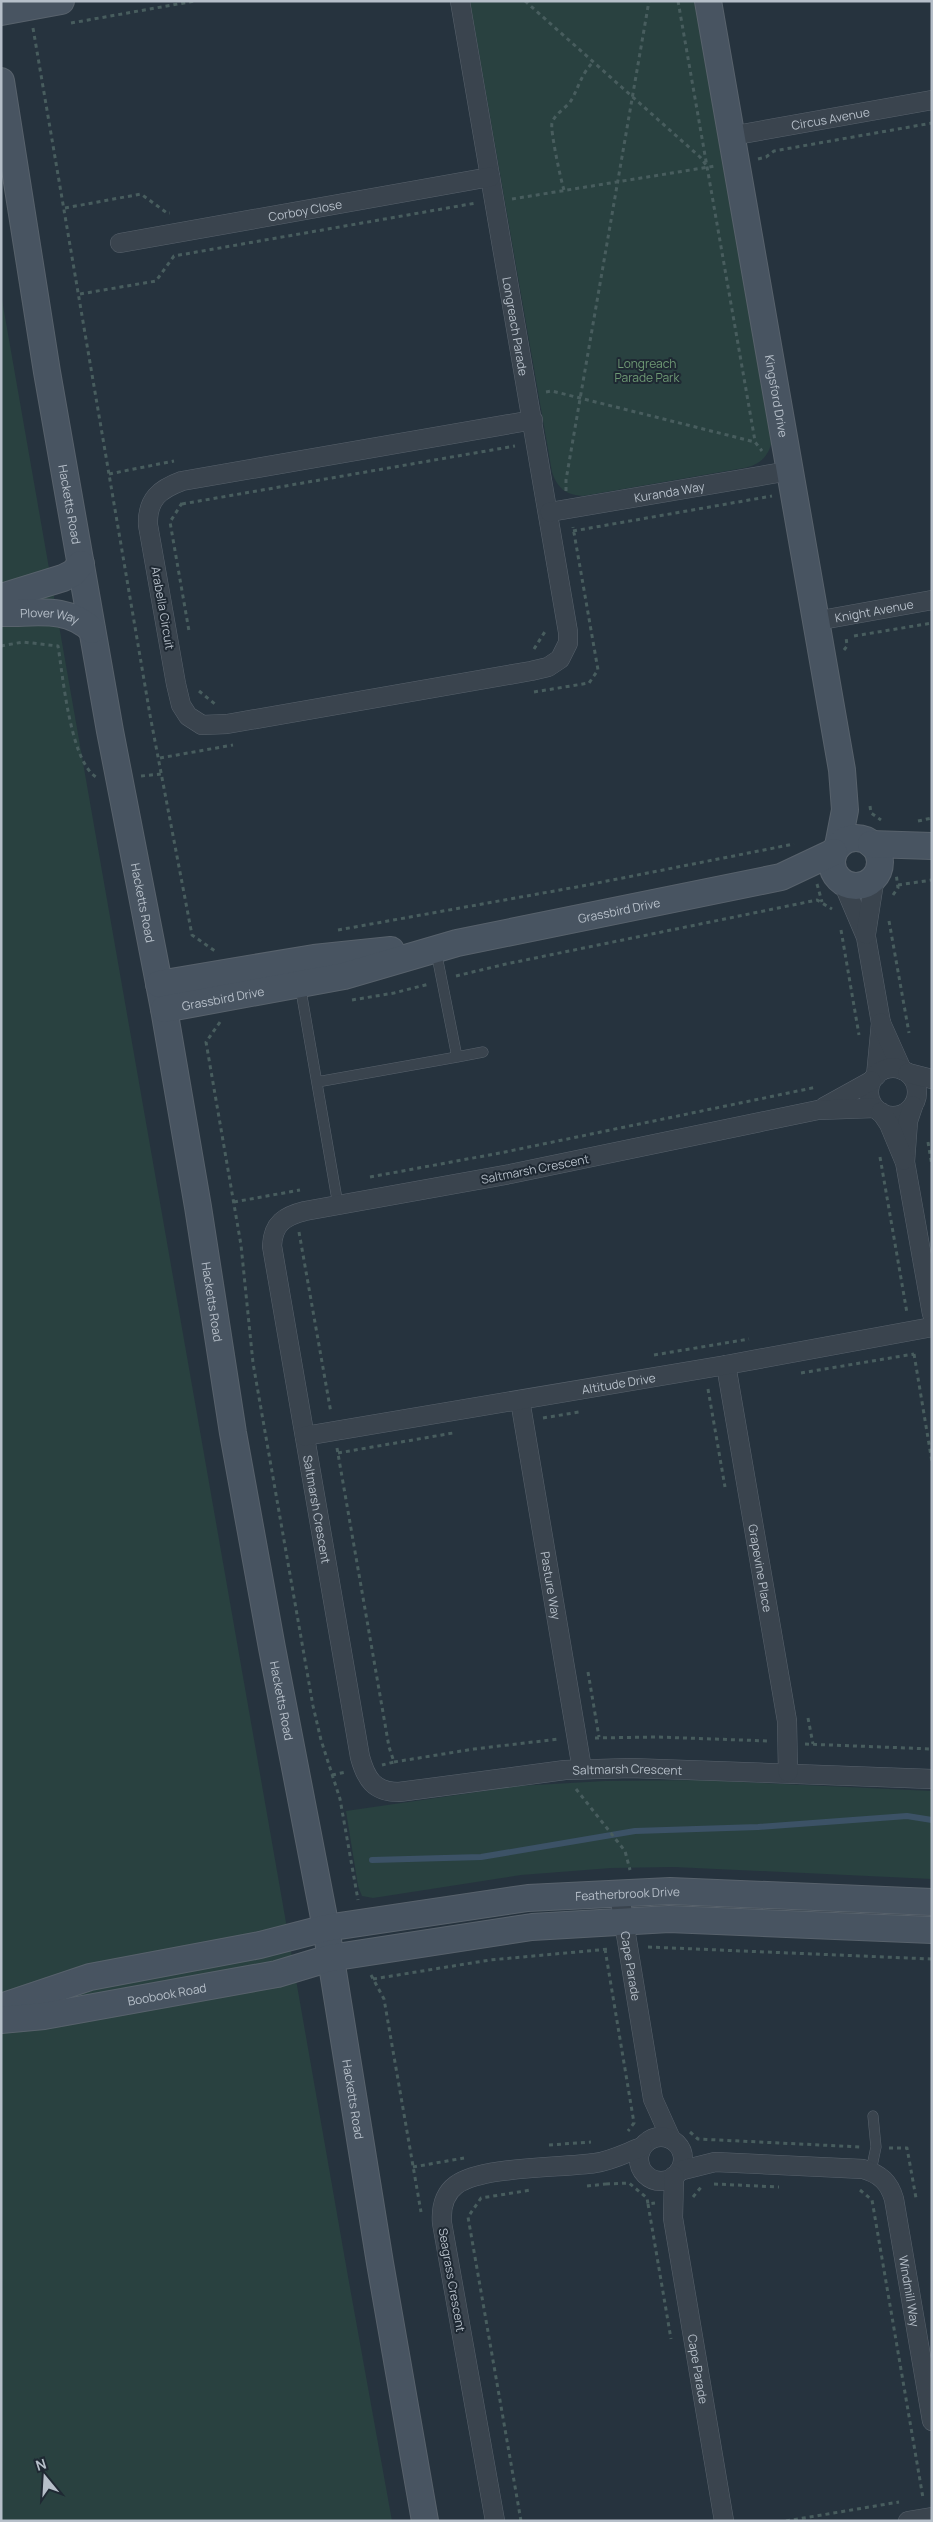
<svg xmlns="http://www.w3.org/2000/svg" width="933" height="2522" viewBox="0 0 933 2522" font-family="Manrope,sans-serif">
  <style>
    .green { fill: #294140 }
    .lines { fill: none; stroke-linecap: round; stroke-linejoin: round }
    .stream { stroke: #3c5266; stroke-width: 6 }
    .lane-casing { stroke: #58626c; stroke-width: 11 }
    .street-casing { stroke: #58626c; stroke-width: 20 }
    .secondary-casing { stroke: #58626c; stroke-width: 28 }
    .path { stroke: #485d5e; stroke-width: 3; stroke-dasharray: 4 4; stroke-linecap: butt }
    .lane { stroke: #3a444e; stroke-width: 10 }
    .street { stroke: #3a444e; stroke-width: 19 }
    .secondary { stroke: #485461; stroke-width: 26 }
    .labels { text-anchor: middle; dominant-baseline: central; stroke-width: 4; stroke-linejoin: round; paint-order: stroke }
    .street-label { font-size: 12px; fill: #b6bfc9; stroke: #1f2933 }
    .park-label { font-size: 12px; fill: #6e9974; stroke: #1f2933 }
  </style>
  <rect width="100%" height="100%" fill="#26333e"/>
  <path class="green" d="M470 1H696L772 440C769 457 759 465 744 468L583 496C566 495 557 488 552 472Z
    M1 294 347 2271 392 2521H1Z
    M699 1780 932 1791V1879L674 1867 611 1868 521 1875 373 1898 362 1896 358 1886 346 1811 518 1786 605 1781Z"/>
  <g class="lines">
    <path class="stream" d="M372 1860 481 1857 635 1831 758 1827 907 1816 932 1820"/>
    <g class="lane-casing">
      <path id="lane" d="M300 985 338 1205
        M457 1057 483 1052
        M317 1082 457 1057 436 951
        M871 2171 876 2147 873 2116"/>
    </g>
    <g class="street-casing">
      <g id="street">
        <path id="s1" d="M460 1 568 632V643L560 659 548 667 531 671 227 724 202 725 188 716 181 705 176 684 148 525C147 499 160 489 182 481L533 420"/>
        <path id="s2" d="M731 136 932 100"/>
        <path id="s3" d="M120 243 490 177"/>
        <path id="s4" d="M550 512 789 471"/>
        <path id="s5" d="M816 621 932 600"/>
        <path d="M843 883 866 937 881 1023 876 1076"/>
        <path d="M866 934 875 876"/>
        <path d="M881 1023 902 1070"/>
        <circle cx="893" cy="1092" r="24"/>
        <path d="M908 1073 932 1079"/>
        <path d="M913 1106 908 1121 905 1162 932 1314"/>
        <path d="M824 1107 871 1081"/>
        <path id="s6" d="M875 1108 818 1110 510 1174 305 1211C285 1216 273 1223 272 1246L360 1757C366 1779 374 1792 399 1792L565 1770 631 1768 932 1779"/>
        <path d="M881 1112 889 1124 904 1160"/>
        <path id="s7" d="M726 1365 787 1721 788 1772"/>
        <path id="s8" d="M520 1400 582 1769"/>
        <path id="s9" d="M305 1436 726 1365 932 1327"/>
        <path id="s10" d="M619 1892 653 2099 671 2139"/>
        <circle cx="661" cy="2159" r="22"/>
        <path id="s11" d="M679 2171 715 2162 863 2169C880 2174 889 2182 894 2199L932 2421"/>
        <path id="s12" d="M674 2176 673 2218 724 2521"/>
        <path d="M495 2521 442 2223C441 2209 444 2194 456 2185 482 2166 562 2168 595 2163 611 2161 628 2152 642 2147"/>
        <path d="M908 2521 932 2517"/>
      </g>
    </g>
    <g class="secondary-casing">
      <g id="secondary">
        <path id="s13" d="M708 1 842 770 845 810 838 846"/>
        <path d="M1 12 61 1"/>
        <path id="s14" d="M1 81 47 372 110 731 164 1009 198 1207 233 1433 272 1648 326 1928 380 2263 425 2521"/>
        <path d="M1 597 63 578 73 573 81 564"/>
        <path id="s15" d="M1 613C34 614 66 605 92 630"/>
        <circle cx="856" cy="862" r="24"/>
        <path d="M871 844 932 846"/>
        <path d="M159 984 314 958 391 950"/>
        <path id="s16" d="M164 1009 344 976 457 943 781 877 834 852"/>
        <path id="s17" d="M1 2007 90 1977 260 1945 326 1928 528 1898 670 1891 932 1902"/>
        <path id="s18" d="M1 2020 44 2016 277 1974 330 1958 532 1927 669 1919 932 1930"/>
      </g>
    </g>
    <path class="path" d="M525 1 700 157 706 165
      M678 1 755 441
      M71 23 195 1
      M33 28 150 715 192 935 215 951
      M758 159 766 157 774 151 932 123
      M564 190C561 181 550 130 552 123 555 113 567 108 572 99 580 84 581 75 593 62
      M512 199 715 166
      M65 208 141 194 167 213H170
      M80 294 156 281 174 256 476 203
      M546 392 552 391 755 442 762 451
      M109 474 174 461
      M566 491V480L649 1
      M182 503 170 522 189 631
      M182 504 515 446
      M573 531 772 496
      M854 636 932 623
      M1 646 23 642 58 646C63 676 70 760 96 777
      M534 649 546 630
      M844 650 847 646 846 636
      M199 691 215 704
      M534 692 589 683 598 670 573 527
      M160 758 233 745
      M141 776 162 774
      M870 806 871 813 881 820
      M918 821 932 818
      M817 884 822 902
      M898 885 932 880
      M893 895 898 888 896 873
      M889 921 909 1033
      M338 930 582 886 794 844
      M841 930 859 1035
      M456 976 506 964 817 900 832 909
      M352 1000 394 993 429 984
      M220 1022 206 1042 241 1245 253 1363 313 1706 321 1740 340 1799 358 1900
      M928 1142 932 1166
      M880 1157 907 1313
      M370 1177 500 1153 817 1087
      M234 1202 300 1190
      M299 1232 331 1413
      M914 1354 932 1462
      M654 1355 749 1339
      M801 1373 914 1354
      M708 1389 725 1487
      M543 1418 579 1412
      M337 1448 389 1747 394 1762 382 1765
      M338 1453 453 1433
      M588 1672 599 1737
      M808 1718 813 1744
      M595 1738 657 1737 769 1741
      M805 1744 932 1749
      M394 1762 474 1749 559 1739
      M332 1775 346 1772
      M576 1789 625 1851 630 1870
      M648 1947 932 1959
      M605 1949 634 2123 628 2131
      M371 1975 384 1999 421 2212
      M373 1979 490 1960 609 1949
      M690 2132 698 2139 861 2147
      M549 2145 591 2142
      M889 2148H907L916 2198
      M413 2167 464 2158
      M606 2184 629 2183 647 2198 648 2204 655 2203
      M714 2184 779 2187
      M587 2186 606 2184V2180
      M860 2190 872 2200 923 2498
      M693 2197 702 2186
      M648 2204 671 2339
      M521 2521 468 2217 481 2198 531 2190
      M786 2521 899 2502"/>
    <use href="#lane" class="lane"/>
    <use href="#street" class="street"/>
    <use href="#secondary" class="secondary"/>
  </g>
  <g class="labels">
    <g class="street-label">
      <text stroke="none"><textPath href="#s2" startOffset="101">Circus Avenue</textPath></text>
      <text stroke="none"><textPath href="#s3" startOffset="188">Corboy Close</textPath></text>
      <text stroke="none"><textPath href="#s1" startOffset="330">Longreach Parade</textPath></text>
      <text stroke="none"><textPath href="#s13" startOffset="401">Kingsford Drive</textPath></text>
      <text stroke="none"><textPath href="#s4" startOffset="121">Kuranda Way</textPath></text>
      <text stroke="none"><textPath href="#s14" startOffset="429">Hacketts Road</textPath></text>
      <text transform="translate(163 608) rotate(80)">Arabella Circuit</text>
      <text stroke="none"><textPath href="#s5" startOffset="59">Knight Avenue</textPath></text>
      <text stroke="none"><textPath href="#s15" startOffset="49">Plover Way</textPath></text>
      <text stroke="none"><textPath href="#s14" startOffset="834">Hacketts Road</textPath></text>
      <text stroke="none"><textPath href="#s16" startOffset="466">Grassbird Drive</textPath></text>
      <text stroke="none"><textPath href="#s16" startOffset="60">Grassbird Drive</textPath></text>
      <text transform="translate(535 1169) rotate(-11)">Saltmarsh Crescent</text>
      <text stroke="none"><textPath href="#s14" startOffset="1239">Hacketts Road</textPath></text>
      <text stroke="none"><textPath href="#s9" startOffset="318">Altitude Drive</textPath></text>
      <text stroke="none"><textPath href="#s6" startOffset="900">Saltmarsh Crescent</textPath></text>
      <text stroke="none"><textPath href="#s7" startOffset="206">Grapevine Place</textPath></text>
      <text stroke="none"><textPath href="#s8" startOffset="188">Pasture Way</textPath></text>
      <text stroke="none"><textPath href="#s14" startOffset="1644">Hacketts Road</textPath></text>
      <text stroke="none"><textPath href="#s6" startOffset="1439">Saltmarsh Crescent</textPath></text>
      <text stroke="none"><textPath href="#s17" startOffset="639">Featherbrook Drive</textPath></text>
      <text stroke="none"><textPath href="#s10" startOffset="75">Cape Parade</textPath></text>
      <text stroke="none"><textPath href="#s18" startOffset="168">Boobook Road</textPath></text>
      <text stroke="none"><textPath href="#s14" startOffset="2049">Hacketts Road</textPath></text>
      <text transform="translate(452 2280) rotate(80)">Seagrass Crescent</text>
      <text stroke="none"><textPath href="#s11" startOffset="324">Windmill Way</textPath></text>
      <text stroke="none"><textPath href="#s12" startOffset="195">Cape Parade</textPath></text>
    </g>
    <g class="park-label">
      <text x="647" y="363">Longreach<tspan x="647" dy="14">Parade Park</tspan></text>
    </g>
  </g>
  <rect width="933" height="2522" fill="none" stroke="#b6bfc9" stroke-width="5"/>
  <g transform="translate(45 2477) rotate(342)" stroke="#1f2933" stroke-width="4" paint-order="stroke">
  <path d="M0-4L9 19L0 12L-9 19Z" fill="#b6bfc9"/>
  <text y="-8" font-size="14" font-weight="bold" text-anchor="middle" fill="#b6bfc9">N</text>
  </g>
</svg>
